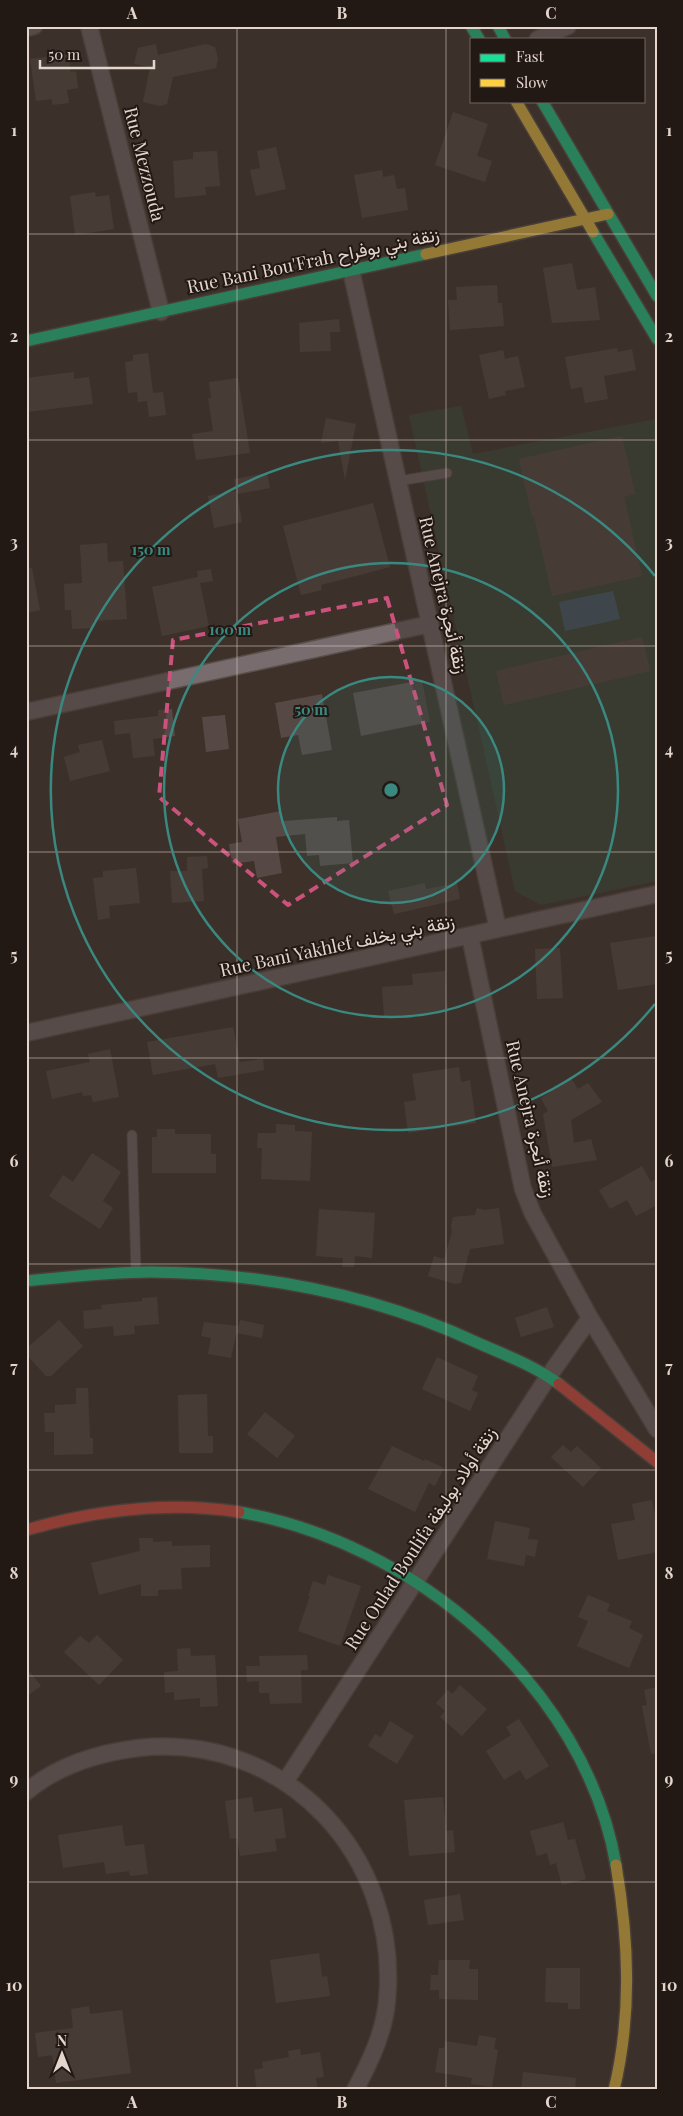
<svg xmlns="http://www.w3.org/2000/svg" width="683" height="2116" viewBox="0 0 683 2116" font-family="'Playfair Display',Vazirmatn,serif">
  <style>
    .green { fill: #384739 }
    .water { fill: #416074 }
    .building { fill: #564845 }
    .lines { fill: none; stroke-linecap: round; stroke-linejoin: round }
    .lane-casing { stroke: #594f49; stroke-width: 11 }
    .street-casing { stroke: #594f49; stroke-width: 19 }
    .fast-casing { stroke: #594f49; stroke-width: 14 }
    .slow-casing { stroke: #594f49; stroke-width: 14 }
    .jam-casing { stroke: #594f49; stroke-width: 14 }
    .lane { stroke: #796c6f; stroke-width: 9 }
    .street { stroke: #796c6f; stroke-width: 16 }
    .fast { stroke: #16e098; stroke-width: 11 }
    .slow { stroke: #ffcf43; stroke-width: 11 }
    .jam { stroke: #f24e42; stroke-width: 11 }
    .marked { fill: none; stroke: #cc517d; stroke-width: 4; stroke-dasharray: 10 6; stroke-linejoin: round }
    .grid { fill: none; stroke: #e4d5cd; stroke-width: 1; stroke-opacity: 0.55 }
    .ring { fill: none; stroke: #3a8981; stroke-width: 2.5 }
    .labels { text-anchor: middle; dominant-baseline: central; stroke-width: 4; stroke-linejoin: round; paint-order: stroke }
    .street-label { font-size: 18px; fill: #e4d5cd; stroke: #231914 }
    .centre { fill: #3a8981; stroke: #231914; stroke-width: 2.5 }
    .ring-label { font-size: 15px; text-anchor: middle; font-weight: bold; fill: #3a8981; stroke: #231914; stroke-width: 4; stroke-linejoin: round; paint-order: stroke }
    .neatline { fill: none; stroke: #e4d5cd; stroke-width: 2 }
    .grid-label { font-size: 16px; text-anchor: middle; font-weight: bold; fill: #e4d5cd }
  </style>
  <rect width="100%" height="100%" fill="#3d312a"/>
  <path class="green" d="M461 406 473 454 657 419V881L541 905 515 891 409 415Z"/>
  <path class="water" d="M613 591 620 619 565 631 559 602Z"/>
  <path class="building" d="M156 44 158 55 206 44 215 47 218 59 216 68 173 77 167 104 160 106 143 102 150 67 134 64 138 48Z
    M68 54 71 72 76 71 78 88 67 90 69 103 52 105V99L36 101 30 59Z
    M453 112 488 124 477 156 492 161 485 182 435 165Z
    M276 147 286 189 256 196 250 170 260 168 257 151Z
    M217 151 220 186 205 187 206 195 175 198 173 161 193 159V152Z
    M382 170 383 177 394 175 397 189 405 188 408 210 362 218 354 175Z
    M95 192 96 197 109 195 114 229 75 235 70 196Z
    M572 263 577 290 595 287 600 320 552 323 543 268Z
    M497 285 498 303H502L504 326 450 330 448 300H457L456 287Z
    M339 319 340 332H330L331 351 300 352 299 323Z
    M617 348 618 352 632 349 636 370 604 376 608 399 585 403 582 387 571 389 565 357Z
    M503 350 505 359 518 356 525 387 505 391 506 395 489 399 479 355Z
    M148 353 153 393 163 392 166 415 149 417 147 401 138 402 137 392 128 393 125 362 133 361V355Z
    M74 372V379L89 377 93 404 26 412V378Z
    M238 378 250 453 196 460 192 434 213 431 208 398H211L209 382Z
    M326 418 356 424 345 480 338 441 321 443Z
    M622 436 635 494 624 497 642 576 552 596 534 516 532 517 519 459Z
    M267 473 270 488 237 494 242 522 214 528 208 496 236 491 234 479Z
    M373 503 390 567 321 585 322 590 301 595 283 526Z
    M107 543 108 562 123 561 127 619 93 621V628L72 629 71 610H65L64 584 82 583 80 545Z
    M32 568 40 610 26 613V569Z
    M211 569 213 581 200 583 209 626 162 636 152 587 198 577 197 571Z
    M642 637 650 671 504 705 496 671Z
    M422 680 430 722 361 736 353 693Z
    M322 694 332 750 302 755 298 735 281 738 275 703Z
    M172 709 175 736 153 739 155 756 133 758 130 733 115 735 114 721 158 716V710Z
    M225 715 229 749 206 752 202 717Z
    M102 740 110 771 70 781 64 757 80 752 78 745Z
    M281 811 283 821 337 817V821L349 820 353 863 320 866 319 855 307 856 305 834 276 837 282 873 257 878 254 861 232 864 229 844 242 842 238 819Z
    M207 856 208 868 202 869 204 901 172 903 170 871H187V857Z
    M136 868 140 903 109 906 110 918 98 920 93 878 103 877V871Z
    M425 883 426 889 457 883 460 899 394 914 388 891Z
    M656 936 657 984 618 990 610 943Z
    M560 948 563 998 537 999 535 949Z
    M445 971 448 1012 384 1017 382 987 413 985 412 974Z
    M233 1027 240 1062 263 1059 264 1070 218 1078 215 1064 153 1075 147 1042Z
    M110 1049 119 1097 93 1102 91 1095 83 1096 82 1092 52 1099 46 1071 90 1062 88 1054Z
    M459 1067 461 1082 470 1080 476 1123 408 1133 404 1102 416 1100 412 1074Z
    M571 1078 578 1089 588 1083 602 1102 571 1120 574 1143 591 1139 597 1160 552 1167 543 1114 548 1111 541 1098Z
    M276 1124 295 1125V1131L312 1132 310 1181 261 1179 262 1148H257L258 1133H276Z
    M157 1129H175V1134H211V1154H216V1173H152V1137H157Z
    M92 1153 121 1172 103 1201 113 1208 100 1229 49 1196 63 1175 73 1182Z
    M642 1166 651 1182 657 1178V1205L636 1216 627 1200 610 1209 599 1190Z
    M477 1208 484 1210 499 1208 504 1244 470 1249 461 1283 455 1284 428 1276 434 1256 444 1259 452 1232 451 1226 453 1217 475 1215Z
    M319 1209 375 1213 372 1258 355 1256 354 1267H342L343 1258 316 1256Z
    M157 1297 159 1324 134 1326 135 1334 114 1336 113 1326 84 1329 83 1311 102 1309 101 1305 142 1301V1298Z
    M547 1307 554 1327 521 1337 515 1318Z
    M59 1320 83 1346 51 1376H46L26 1354V1349Z
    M240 1320 264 1325 262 1338 237 1333Z
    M204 1322 238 1326 231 1358 208 1354 211 1338 201 1336Z
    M437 1357 478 1376 472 1390 478 1393 470 1411 422 1389Z
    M76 1388H88L90 1438H93V1454L54 1455V1432H45L44 1413H55V1405L76 1404Z
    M207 1394 208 1436H213V1453H179L178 1395Z
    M265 1412 295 1436 277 1458 247 1434Z
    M563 1445 571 1452 577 1446 601 1468 583 1487 551 1457Z
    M392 1446 424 1461 425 1459 444 1468 435 1486 429 1483 415 1512 368 1489Z
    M652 1500 657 1526V1552L618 1560 611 1524 635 1520 632 1504Z
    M495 1521 530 1528 528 1539 538 1540 535 1557 526 1555 524 1566 487 1559Z
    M139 1538H153V1542L172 1541V1546L210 1545V1567L181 1568 182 1589 158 1590V1596H141V1584L99 1595 91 1563 140 1551Z
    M328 1575 361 1586 340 1646 298 1631 310 1596H308L313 1581 325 1585Z
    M588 1595 610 1604 607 1611 632 1621 629 1628 643 1635 629 1668 577 1646 588 1621 578 1617Z
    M97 1635 123 1660 99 1685 64 1652 80 1636 89 1643Z
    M190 1648 191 1656 215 1655 218 1706 200 1707V1698L174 1700V1692L165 1693 164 1672 178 1671 177 1649Z
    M307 1655 308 1670H301L302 1703 270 1704 269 1693H259V1681L247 1682 246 1666H260L259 1656Z
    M26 1667 41 1686 26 1697Z
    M460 1685 487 1709 462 1736 440 1717 445 1711 436 1703 448 1690 452 1694Z
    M657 1687V1753L651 1754 642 1706 647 1705 644 1690Z
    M519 1719 549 1766 526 1780 520 1770 504 1780 486 1751 511 1735 506 1727Z
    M390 1721 414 1736 397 1764 368 1746 375 1734 381 1737Z
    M252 1797 254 1812 282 1808 286 1838 275 1839 277 1851 240 1856 237 1838 230 1839 225 1801Z
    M443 1797 446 1831 453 1830 455 1852 409 1856 404 1800Z
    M563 1822 568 1840 575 1839 586 1879 562 1885 556 1863 550 1865 547 1853 537 1856 530 1831Z
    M122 1825 125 1846 144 1844 148 1874 130 1876 129 1871 106 1874 104 1862 63 1868 58 1835Z
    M460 1894 464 1920 428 1925 424 1900Z
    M319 1953 322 1977 327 1976 330 1996 276 2003 270 1960Z
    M439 1960H470L469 1969H478V2000L439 1999V1990H430L431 1975H438Z
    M546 1968H580V2009H568V2003L545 2002Z
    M89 2006 90 2014 122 2010 131 2073 56 2083 52 2055 38 2057 35 2033 73 2028 71 2009Z
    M479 2035 496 2038 494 2049 498 2050 492 2087 471 2084 472 2078 435 2072 439 2048H444L445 2041 477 2046Z
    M300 2049 301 2055 320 2052 324 2077 316 2078 318 2090H274L273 2087 257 2090 254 2070 263 2068 262 2062 289 2057 288 2051Z
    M523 2072 576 2078 575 2090H521Z"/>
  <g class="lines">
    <g class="lane-casing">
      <path id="lane" d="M398 481 447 473
        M132 1135 136 1272"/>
    </g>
    <g class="street-casing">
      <path id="street" d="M89 26 161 312
        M26 28 34 26
        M538 39 568 26
        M351 270 498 929
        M26 712 430 624
        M470 936 523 1189 533 1214 590 1318 657 1429
        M26 1033 657 894
        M285 1782 548 1377 590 1318
        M26 1792C57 1766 98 1753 138 1748 286 1732 401 1856 387 2001 384 2033 370 2062 355 2090"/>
    </g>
    <g class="fast-casing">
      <path id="fast" d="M471 26 479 39
        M498 26 505 39
        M542 101 657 296
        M593 232 657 339
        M26 341 426 254
        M26 1281C67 1277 109 1272 151 1272 264 1273 375 1295 478 1343 505 1355 535 1366 559 1384
        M239 1512C414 1542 585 1686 616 1865"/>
    </g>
    <g class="slow-casing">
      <path id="slow" d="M516 101 593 232
        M426 254 608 214
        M614 2090C632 2015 629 1941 616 1865"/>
    </g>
    <g class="jam-casing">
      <path id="jam" d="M559 1384 657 1462
        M26 1530C96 1510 167 1501 239 1512"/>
    </g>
    <use href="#lane" class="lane"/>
    <use href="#street" class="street"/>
    <use href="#fast" class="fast"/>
    <use href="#slow" class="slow"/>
    <use href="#jam" class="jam"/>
  </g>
  <path d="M0 0H683V2116H0ZM387 598 447 805 288 905 159 797 173 640Z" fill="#3d312a" fill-opacity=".55" fill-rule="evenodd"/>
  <path class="marked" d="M387 598 447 805 288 905 159 797 173 640Z"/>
  <path class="grid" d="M237 26V2090M446 26V2090M26 234H657M26 440H657M26 646H657M26 852H657M26 1058H657M26 1264H657M26 1470H657M26 1676H657M26 1882H657"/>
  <circle cx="391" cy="790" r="113" fill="#3a8981" fill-opacity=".12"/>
  <g class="ring">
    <circle cx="391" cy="790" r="113"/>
    <circle cx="391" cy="790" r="227"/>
    <path d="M655 1004A340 340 0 1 1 655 576"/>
  </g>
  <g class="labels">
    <g class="street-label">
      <text transform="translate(145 164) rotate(76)">Rue Mezzouda</text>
      <text transform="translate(313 260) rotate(-12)">Rue Bani Bou'Frah زنقة بني بوفراح</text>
      <text transform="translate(444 595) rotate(77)">Rue Anejra زنقة أنجرة</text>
      <text transform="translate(337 945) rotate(-12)">Rue Bani Yakhlef زنقة بني يخلف</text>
      <text transform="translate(531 1119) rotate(77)">Rue Anejra زنقة أنجرة</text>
      <text transform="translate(420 1538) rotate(-57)">Rue Oulad Boulifa زنقة أولاد بوليفة</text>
    </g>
  </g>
  <circle cx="391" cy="790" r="8" class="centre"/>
  <g class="ring-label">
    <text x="151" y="555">150 m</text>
    <text x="230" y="635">100 m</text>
    <text x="311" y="715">50 m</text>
  </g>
  <rect width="683" height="2116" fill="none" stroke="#231914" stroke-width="55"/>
  <rect x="470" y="38" width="175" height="65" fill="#231914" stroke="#70645e"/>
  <rect x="480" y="54" width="25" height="8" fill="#16e098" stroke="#70645e"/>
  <text x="516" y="62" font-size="15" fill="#e4d5cd">Fast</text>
  <rect x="480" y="79" width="25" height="8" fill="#ffcf43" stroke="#70645e"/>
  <text x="516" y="88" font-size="15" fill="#e4d5cd">Slow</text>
  <g transform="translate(62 2054)" stroke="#231914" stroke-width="4" paint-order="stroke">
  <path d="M0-4L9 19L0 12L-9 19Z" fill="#e4d5cd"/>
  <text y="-8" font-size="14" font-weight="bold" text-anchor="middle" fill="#e4d5cd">N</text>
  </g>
  <path d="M40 60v8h114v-8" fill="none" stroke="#e4d5cd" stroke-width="2.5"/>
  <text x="48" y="60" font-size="15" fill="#e4d5cd" stroke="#231914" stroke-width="4" paint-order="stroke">50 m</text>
  <rect x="28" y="28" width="628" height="2060" class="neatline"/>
  <g class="grid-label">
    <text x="132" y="19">A</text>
    <text x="342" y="19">B</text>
    <text x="551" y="19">C</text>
    <text x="14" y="136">1</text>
    <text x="669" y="136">1</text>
    <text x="14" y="342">2</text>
    <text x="669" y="342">2</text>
    <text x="14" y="548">3</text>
    <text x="669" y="548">3</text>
    <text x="14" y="755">4</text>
    <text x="669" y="755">4</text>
    <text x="14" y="961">5</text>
    <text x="669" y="961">5</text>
    <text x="14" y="1167">6</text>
    <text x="669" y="1167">6</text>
    <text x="14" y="1373">7</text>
    <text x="669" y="1373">7</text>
    <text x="14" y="1579">8</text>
    <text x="669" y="1579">8</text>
    <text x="14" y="1785">9</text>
    <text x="669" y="1785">9</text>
    <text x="14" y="1991">10</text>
    <text x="669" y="1991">10</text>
    <text x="132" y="2108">A</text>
    <text x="342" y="2108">B</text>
    <text x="551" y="2108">C</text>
  </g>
</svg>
